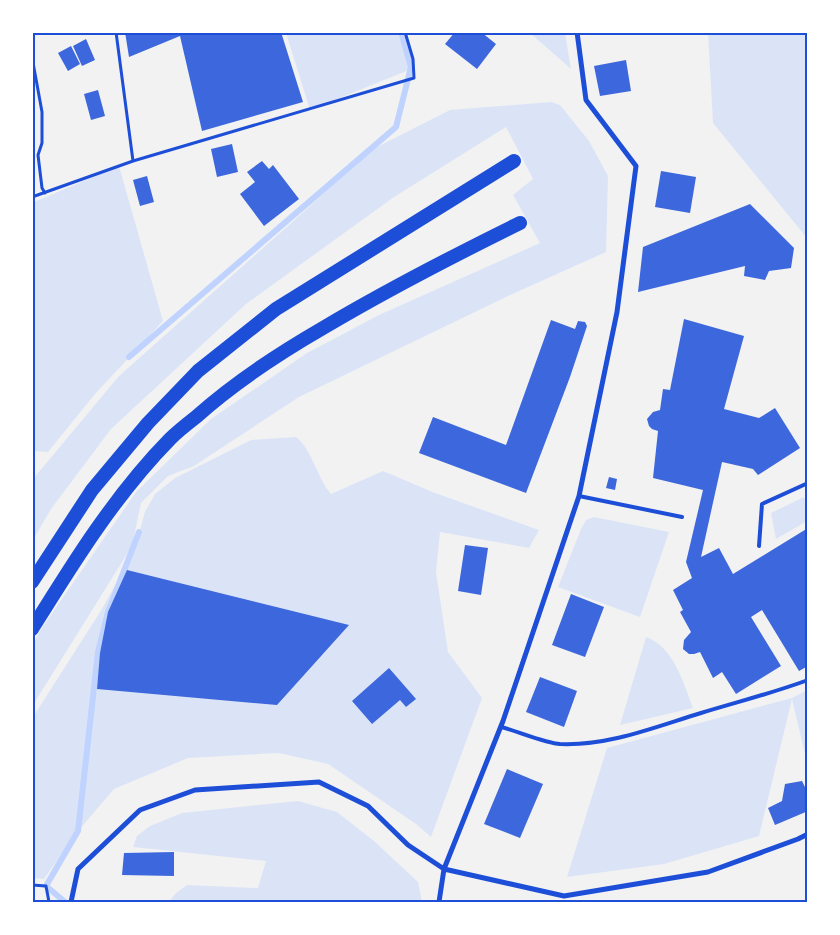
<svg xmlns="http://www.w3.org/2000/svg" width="840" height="935" viewBox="0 0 840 935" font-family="'Sofia Sans Condensed',sans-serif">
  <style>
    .green { fill: #dbe4f7 }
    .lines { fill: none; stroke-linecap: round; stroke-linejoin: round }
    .stream { stroke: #bfd3fe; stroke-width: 6 }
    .building { fill: #3d67dc }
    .path { stroke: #1d4ed8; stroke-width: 3 }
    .service { stroke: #1d4ed8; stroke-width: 4 }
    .minor { stroke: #1d4ed8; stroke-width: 5 }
    .trunk { stroke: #1d4ed8; stroke-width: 14 }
    .neatline { fill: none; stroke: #1d4ed8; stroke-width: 2 }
  </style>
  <rect width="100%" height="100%" fill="#f2f2f2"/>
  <path class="green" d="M286 33H405L414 68 310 110Z
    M530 33H565L571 69Z
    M708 33H807V238L713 123Z
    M551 102 560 105 589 141 608 176 606 252 508 296 299 397 194 466 168 476 141 503 132 546 33 705V645L39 632 136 492 211 419 307 353 379 315 540 243 513 195 533 179 506 127 394 197 246 304 111 429 51 509 33 540V479L119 376 289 225 371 150 450 110Z
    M119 166 163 321 95 394 48 452 33 451 32 203Z
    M296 437C312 449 317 478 331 494L383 471 435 493 539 530 529 548 440 532 436 572 448 652 482 698 431 837 416 824 328 764 279 753 188 758 114 789 78 831 44 879 33 878V717L102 609 134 551 145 512 155 494 175 478 251 440Z
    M804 497 807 506V521L776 539 771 513Z
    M594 517 669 532 640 617 558 587 581 529 586 520Z
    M646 637C673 646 684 684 693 708L620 725Z
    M807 690V763L792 699 759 836 664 864 567 877 607 748 792 698Z
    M298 801 337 812 374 841 418 882 422 902H169L175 894 187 885 258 888 266 861 133 847 137 836 150 826 182 813Z"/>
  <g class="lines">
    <path class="stream" d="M129 357 396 127 411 67 401 32
      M65 902 46 886 78 831 98 652 108 612 139 532"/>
  </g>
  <path class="building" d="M125 32H281L303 102 202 131 180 36 129 57Z
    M455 32H481L496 44 477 69 445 44Z
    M86 39 95 60 82 66 73 46Z
    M71 46 80 64 68 71 58 53Z
    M626 60 631 91 600 96 594 66Z
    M98 90 105 116 91 120 84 94Z
    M232 144 238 172 217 177 211 149Z
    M262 161 269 169 273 165 299 199 264 226 240 194 255 182 247 172Z
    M661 171 696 177 690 213 655 207Z
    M147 176 154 202 140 206 133 180Z
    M750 204 794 248 791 268 769 271 765 280 744 276 745 266 638 292 643 247Z
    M684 319 744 336 724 409 759 418 775 408 800 448 758 475 753 469 722 462 701 557 719 548 733 574 808 528V666L799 671 762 610 751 617 781 666 736 694 722 672 713 678 700 652 694 654H689L683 649 684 640 691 632 680 612 683 610 673 590 692 578 686 562 703 490 653 478 658 431 652 429 649 426 647 419 653 412 660 410 663 389 670 390Z
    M551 320 575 329 578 321 585 322 587 326 570 377 526 493 419 453 433 417 506 445Z
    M609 477 617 479 615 490 606 488Z
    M465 545 488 548 481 595 458 591Z
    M127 570 349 625 277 705 97 689 100 653 108 612Z
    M571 594 604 607 585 657 552 645Z
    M389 668 416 699 406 707 400 700 372 724 352 701Z
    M540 677 577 691 564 727 526 712Z
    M507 769 543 784 520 838 484 824Z
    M802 781 808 793V811L775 825 768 808 782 801 785 784Z
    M174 852V876L122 875 124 853Z"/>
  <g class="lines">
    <path class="path" d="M116 32 133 161
      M32 57 42 112V143L38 155 42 188 45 193
      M32 197 133 161 414 78 413 59 405 32
      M32 885 46 886 49 902"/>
    <path class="service" d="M579 496 682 517
      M759 546 762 504 808 483
      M501 727C517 731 545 743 560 744 609 746 655 727 701 713 737 702 773 693 808 680"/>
    <path class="minor" d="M71 902 78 869 140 810 195 790 319 782 368 806 408 845 444 869 564 896 708 872 798 839 808 834
      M439 902 444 869 503 721 579 496 617 312 636 166 586 100 577 32"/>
    <path class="trunk" d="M32 582 92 490 148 423 198 371 276 309 514 161
      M32 629C73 563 115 495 170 439 178 431 187 424 196 417 235 382 278 354 323 328 387 290 453 256 520 223"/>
  </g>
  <rect width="840" height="935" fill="none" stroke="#ffffff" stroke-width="68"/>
  <rect x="34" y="34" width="772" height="867" class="neatline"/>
</svg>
